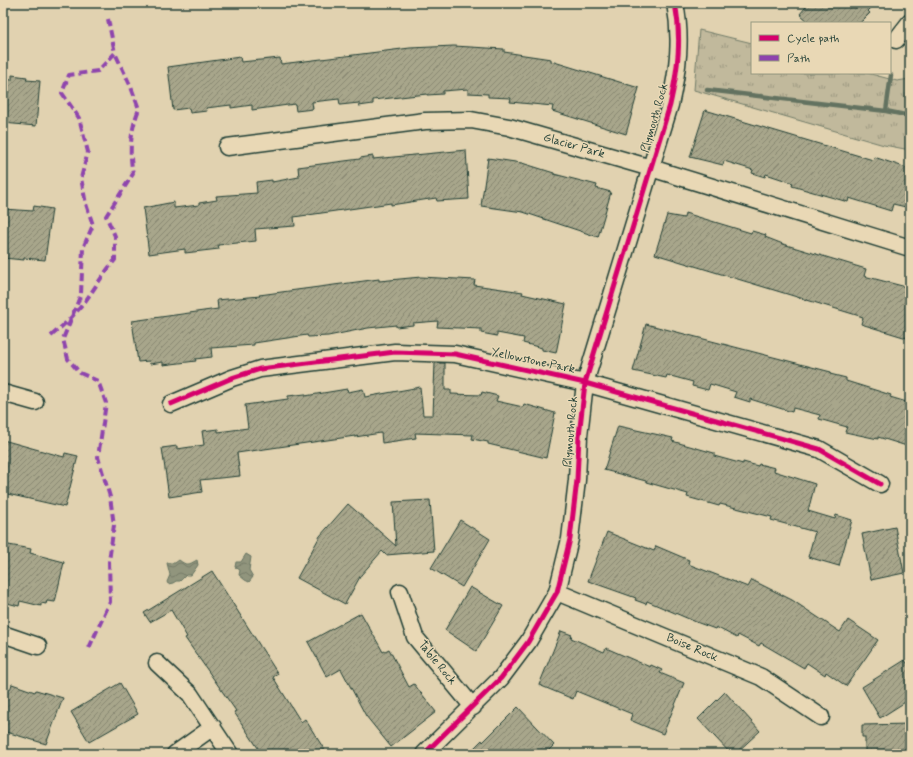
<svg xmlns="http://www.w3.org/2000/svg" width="913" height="757" viewBox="0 0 913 757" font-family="Mynerve,sans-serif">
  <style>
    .grass { fill: url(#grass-tufts); stroke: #707b68 }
    .water { fill: url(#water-waves); stroke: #637260 }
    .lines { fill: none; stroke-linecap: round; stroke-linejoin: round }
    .stream { stroke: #637260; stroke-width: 4.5 }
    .building { fill: url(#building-hatch); stroke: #1f3d34 }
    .minor-casing { stroke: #1f3d34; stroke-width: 19 }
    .minor { stroke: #e9d8b5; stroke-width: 16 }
    .quiet { stroke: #8e44ad; stroke-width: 4; stroke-dasharray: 8 4; stroke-linecap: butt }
    .cycleway-casing { stroke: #e9d8b5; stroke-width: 8 }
    .cycleway { stroke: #d6006c; stroke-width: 5 }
    .labels { text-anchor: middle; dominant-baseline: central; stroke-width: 3; stroke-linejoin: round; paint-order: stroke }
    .street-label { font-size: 12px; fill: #1f3d34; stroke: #e9d8b5 }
  </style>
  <defs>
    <pattern id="grass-tufts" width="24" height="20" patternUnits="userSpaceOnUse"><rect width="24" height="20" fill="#c1b99c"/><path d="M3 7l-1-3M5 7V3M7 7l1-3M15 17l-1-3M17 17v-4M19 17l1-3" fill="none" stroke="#9c9880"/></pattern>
    <pattern id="water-waves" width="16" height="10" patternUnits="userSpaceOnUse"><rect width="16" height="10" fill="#91957d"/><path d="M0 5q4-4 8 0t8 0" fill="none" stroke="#767b67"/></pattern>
    <pattern id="building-hatch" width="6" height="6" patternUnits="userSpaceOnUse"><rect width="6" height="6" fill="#a8a68b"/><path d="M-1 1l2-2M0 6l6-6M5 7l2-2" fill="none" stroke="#888872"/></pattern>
  </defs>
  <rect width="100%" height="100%" fill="#e1d2b0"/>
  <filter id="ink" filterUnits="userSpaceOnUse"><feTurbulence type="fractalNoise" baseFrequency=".025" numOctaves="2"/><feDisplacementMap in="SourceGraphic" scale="8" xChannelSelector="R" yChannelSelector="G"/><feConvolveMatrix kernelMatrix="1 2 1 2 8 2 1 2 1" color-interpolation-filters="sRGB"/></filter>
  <g filter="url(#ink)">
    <path class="grass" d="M699 30 752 43V73H867L897 81 910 79V150L884 145 694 90Z"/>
    <path class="water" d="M246 554 251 557 249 570 253 577 249 582 245 580 239 575 240 570 235 567 236 562H241Z
      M179 560C187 566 188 565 197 560L198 565 191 575H186L180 581H176L173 583 168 584 167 582 170 575 167 563H175Z"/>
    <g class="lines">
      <path class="stream" d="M891 75 886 111 910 116
        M707 90 886 111"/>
    </g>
    <path class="building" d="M809 3H876L868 11 870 13 860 23H810L800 14Z
      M454 46 504 49V52L551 59V61L639 88 626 134 552 111 553 106 510 102 511 98 488 97V94L468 93V89L443 91V94L427 95V94L373 100V104L359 106V103L340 105 339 99 312 102 313 109 296 111 295 104 252 110V105L231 108V105L206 108 207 111 190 113 189 108 173 110 168 67 240 57 241 62 280 58 281 64 410 48Z
      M12 75 27 77 26 80 40 81 36 126 3 123V79L12 80Z
      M705 110 873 160 874 157 910 169V208L893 204 891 211 849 198 848 202 792 186 793 183 766 174 765 177 752 173 753 170 724 161 723 165 690 157Z
      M466 150 469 199 437 201 436 198 391 205V203L294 217 295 226 255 229 256 241 218 245 219 249 185 253V249L149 254 143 208 174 202V208L199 205V203L217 200 216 196 257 193 256 182 272 180V182L299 177 298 167 360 159V158L373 156V159Z
      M488 158 522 163 554 173V174L597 185 596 188 611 192 598 237 523 212 481 206Z
      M34 206 52 209 45 260 24 258V260L3 258V209L33 211Z
      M685 213 751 233 752 231 766 235 765 237 783 244 866 269 864 276 910 288V339L861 324 863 317 655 254 667 215 684 218Z
      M421 277 475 280 474 285 523 292 522 294 566 304 556 353 542 350V348L523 343 524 338 497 333V336L481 333V329L437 327 438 321 413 323V325L396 327V325L368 328 328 336 308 337 307 335 254 343V345L211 348 212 357 195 359 196 361 163 365V362L150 364 149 361 138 362 132 321 218 309 217 300 260 296 259 295 379 279V281Z
      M646 324 831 372 830 374 846 378V381L891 395 890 397 910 403V447L878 437V439L845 432 847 427 819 419 820 415 793 408 792 412 750 399V402L734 397 736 392 710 384 708 390 692 386 693 382 667 375 666 378 633 371Z
      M435 363H445V390H451V394L481 395 482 392 498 396 496 401 523 407 524 404 555 413 546 458 488 444V442L472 439 473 435 415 433 416 438 382 443 381 433 355 437V436L237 453 240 476 200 480 202 492 169 497 162 448 177 446V449L204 445 202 431 218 429V432L248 428 245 405 288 399V396L305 394V396L347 389 348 392 363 389 365 397 420 387 423 415H433Z
      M618 426 673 438 672 441 714 453V456L743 464V462L758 466 759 464 775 468 774 471 815 484 808 511 835 519 836 515 852 520 839 566 808 557 815 532 771 520 772 517 720 504 719 506 687 497 688 494 646 482V481L604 470Z
      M3 440 64 457 65 453 78 456 65 507 3 493Z
      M430 500 434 551 386 555 382 551 361 575 345 604 297 578 320 536 348 504 396 546 393 502Z
      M460 520 490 539 462 587 431 568Z
      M895 527 904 573 871 580 862 534Z
      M607 532 654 551 656 546 689 560 688 564 748 587 752 580 792 600 840 632 848 620 878 640 846 686 826 672 825 675 807 663 804 668 761 643 759 646 738 635 737 638 716 627 715 629 696 622 647 601 646 604 635 600 636 598 588 581Z
      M3 544 31 549 30 553 64 562 55 602 47 601 46 604 41 603V606L20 601 19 606 3 602Z
      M212 571 278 674 273 677 301 722 305 719 324 749 316 754H262L234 712 236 711 185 638 187 637 171 610 150 622 144 613Z
      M470 587 503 606 476 651 445 630Z
      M361 613 383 652 389 649 409 687 414 684 436 712 391 747 366 716 341 669 327 677 308 642Z
      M561 631 572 635 571 638 604 652 606 648 650 667 651 665 662 670 660 673 684 683 663 734 630 720 632 714 576 691 573 699 539 685Z
      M905 660 910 668V699L880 718 862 687Z
      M120 683 138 714 89 742 71 712Z
      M12 684 35 692 36 690 63 698 46 744 3 731V688L10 690Z
      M725 692 760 731 735 754H731L698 719Z
      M518 707 554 745 545 754H468L482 740 483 742Z
      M910 724V754H865V737H862V725Z"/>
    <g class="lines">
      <g class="minor-casing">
        <path id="minor" d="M896 40 910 22
          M227 147 425 121 471 120 509 127 651 168 910 248
          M3 393 35 402
          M171 404 232 378 260 369 395 352 455 354 585 383 819 449 880 484
          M400 592 415 637 473 707
          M557 592 761 677 821 717
          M3 634 38 646
          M157 663 190 694 230 754
          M175 754 213 727
          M424 754 501 678 528 642 557 592 570 539 577 480 579 436 585 383 670 105C678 69 682 39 675 3"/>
      </g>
      <use href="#minor" class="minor"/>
      <path class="quiet" d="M51 336C63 326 74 315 84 303 95 288 103 274 115 260V236L106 216 133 174C129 152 130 131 139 109L131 87 115 53
        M89 648 110 602 109 561 114 525 110 497 98 457 106 403 98 381 80 373 68 359 63 339 81 294 83 248 93 225 86 204 81 178 88 152 79 118 62 93 69 75 98 71 115 53 108 19"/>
      <g class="cycleway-casing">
        <path id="cycleway" d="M171 404 232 378 260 369 395 352 455 354 585 383 819 449 880 484
          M424 754 501 678 528 642 557 592 570 539 577 480 579 436 585 383 670 105C678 69 682 39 675 3"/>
      </g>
      <use href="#cycleway" class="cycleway"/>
    </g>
  </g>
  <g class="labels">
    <g class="street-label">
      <text transform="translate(655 118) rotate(-74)">Plymouth Rock</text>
      <text transform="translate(574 146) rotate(16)">Glacier Park</text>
      <text transform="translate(533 361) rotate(12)">Yellowstone Park</text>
      <text transform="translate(571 432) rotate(-85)">Plymouth Rock</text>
      <text transform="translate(692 648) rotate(23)">Boise Rock</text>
      <text transform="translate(437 663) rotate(51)">Table Rock</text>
    </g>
  </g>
  <rect width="913" height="757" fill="none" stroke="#e9d8b5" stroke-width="16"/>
  <rect x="8" y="8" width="897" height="741" fill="none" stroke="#1f3d34" stroke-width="1.5" filter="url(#ink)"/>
  <rect x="751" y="22" width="140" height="52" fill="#e9d8b5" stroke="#989a81"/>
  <rect x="759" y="35" width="20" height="6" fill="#d6006c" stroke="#989a81"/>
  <text x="787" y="42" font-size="12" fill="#1f3d34">Cycle path</text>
  <rect x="759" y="55" width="20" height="6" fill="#8e44ad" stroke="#989a81"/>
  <text x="787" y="62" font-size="12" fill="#1f3d34">Path</text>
</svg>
